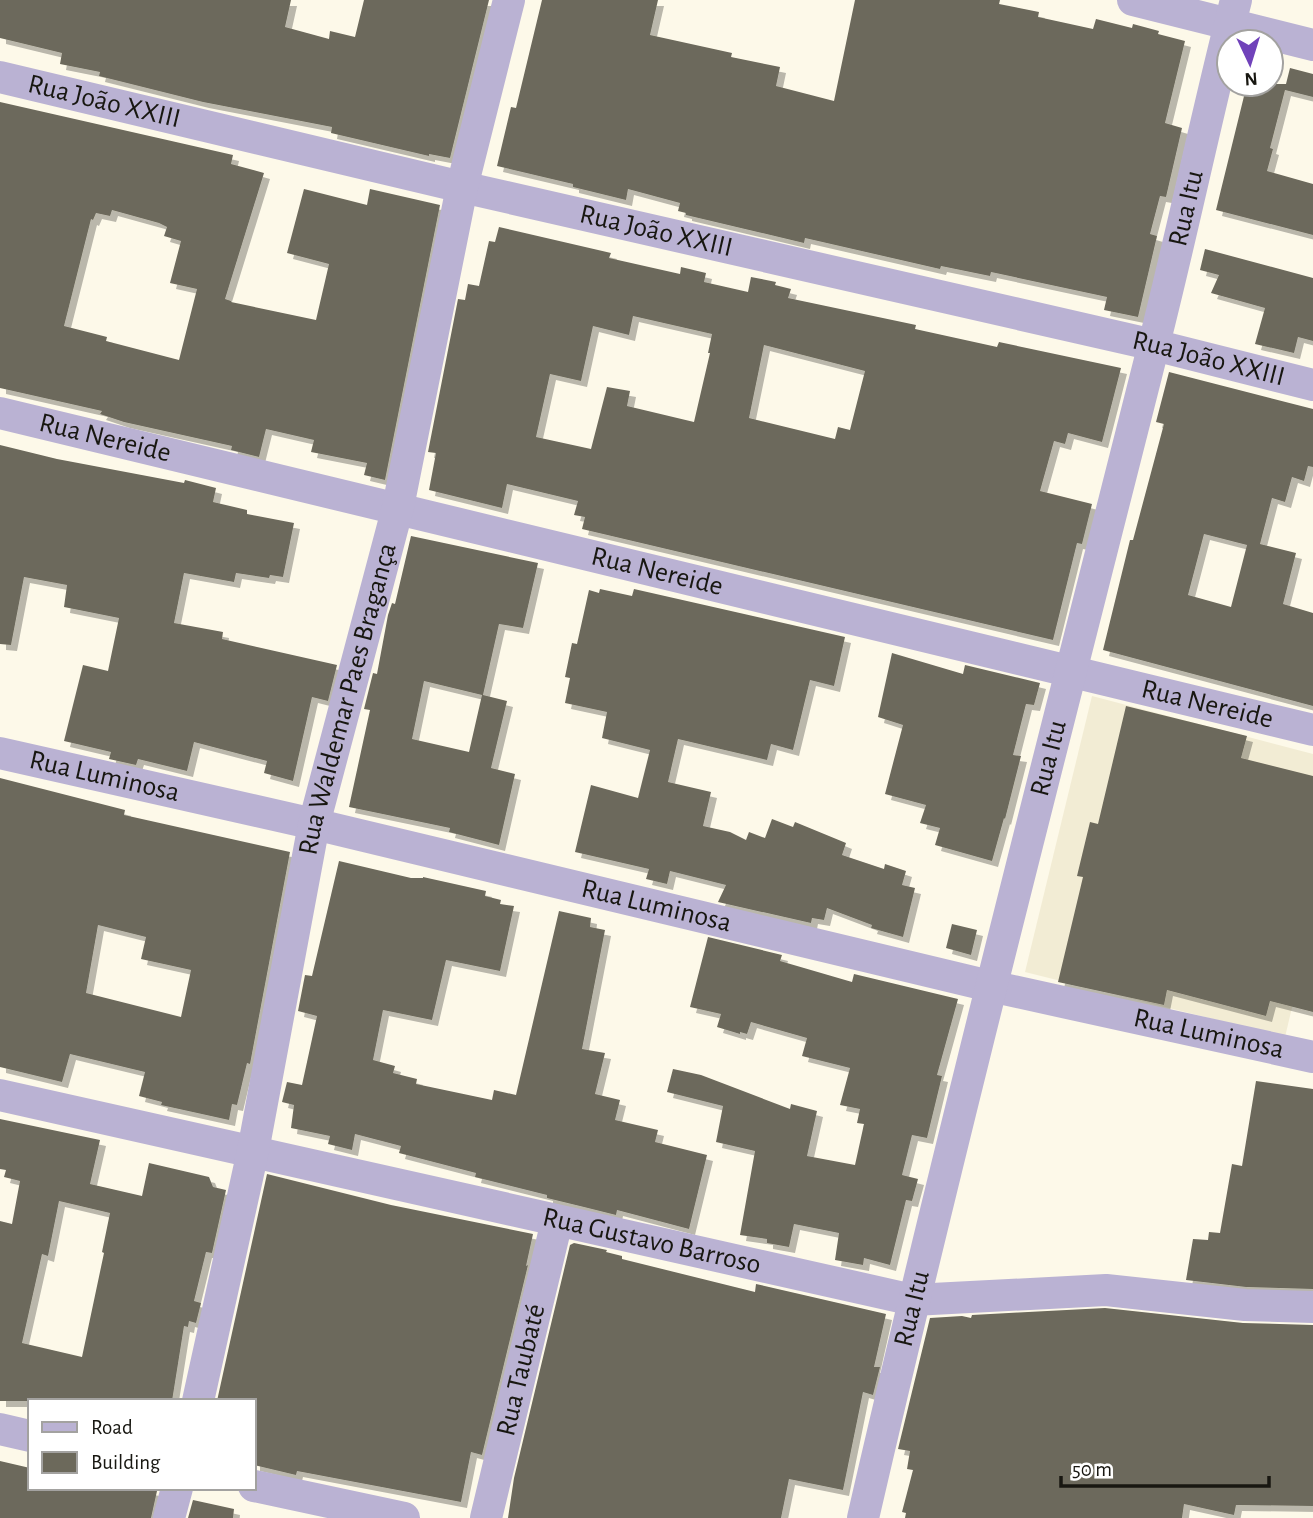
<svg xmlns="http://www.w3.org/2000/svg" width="1313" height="1518" viewBox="0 0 1313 1518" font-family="'Alegreya Sans',sans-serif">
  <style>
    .built { fill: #f2ecd4 }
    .building { fill: #6c695b; fill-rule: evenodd; filter: url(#shadow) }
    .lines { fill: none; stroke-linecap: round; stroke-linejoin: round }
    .minor { stroke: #bab2d3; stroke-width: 32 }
    .labels { text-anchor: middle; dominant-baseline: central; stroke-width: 6; stroke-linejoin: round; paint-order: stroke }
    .street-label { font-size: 28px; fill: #181711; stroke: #fff }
  </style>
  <defs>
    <filter id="shadow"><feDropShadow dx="6" dy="6" stdDeviation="0" flood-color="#0004"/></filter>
  </defs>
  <rect width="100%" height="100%" fill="#fdf9e9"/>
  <path class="built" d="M1092 696 1313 754V919L1285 1037 1025 972Z"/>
  <path class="building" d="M0 0H291L285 27 329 39 330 31 355 37 364 0H489L450 158 429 154V156L331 133 332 127 203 102 99 76 100 72 60 64 62 53 0 38Z
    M542 0H658L650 35 732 53 731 57 780 67 776 86 834 101 855 0H1000L999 4 1039 12 1038 17 1093 29 1096 19 1132 28 1133 24 1159 31 1158 34 1185 41 1165 123 1182 128 1166 197 1160 196 1150 234 1157 236 1138 317 1104 310 1107 297 991 272 990 276 941 266 940 269 805 238 804 243 686 215V213L678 211 680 203 628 189 626 200 573 187V184L497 166 511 107 516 108Z
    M1290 68 1313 74V97L1285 90 1270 148 1273 149 1267 171 1313 184V235L1216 210 1247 84H1286Z
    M0 102 233 155 231 164 264 173 225 299 231 301V302L316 320 329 264 287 253 304 189 367 205 370 189 440 205 385 480 364 475 367 463 311 452 314 440 266 429 259 457 231 450 232 446 124 422 100 414 102 411 0 388ZM112 210 159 223 167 227 164 236 181 241 170 283 197 289 179 360 106 341 107 337 64 326 91 219 93 220 96 213 110 216Z
    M499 227 611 253 609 258 680 274 681 267 706 273 704 282 748 292 751 277 776 282 775 285 791 289 788 298 916 325 915 329 997 347 999 342 1121 368 1102 442 1068 433 1065 444 1054 441 1040 491 1092 504 1082 544 1077 543 1053 640 582 529 585 517 574 515 578 501 507 484 502 508 429 490 436 453 428 452 458 299 465 300 468 284 479 286 489 241 495 242ZM633 316 712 334 708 353H710L694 422 627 406 630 391 607 387 591 449 536 437 550 374 581 381 593 326 629 335ZM764 345 865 371 850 430 838 427 835 439 749 418Z
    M1205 249 1313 278V341L1298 337 1294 353 1255 344 1265 308 1211 293 1219 275 1200 270Z
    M1169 372 1313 409V467L1308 466 1304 481 1292 477 1285 502 1272 498 1260 544 1296 553 1283 604 1313 613V706L1103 650 1130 540H1133L1164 424 1156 422ZM1204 534 1247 545 1231 607 1188 595Z
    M0 445 57 459 184 483 185 480 216 488 213 502 247 510V514L294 523 283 577 270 575 269 578 236 573 234 582 184 573 174 623 223 632 222 639 337 665 328 701 312 697 293 781 264 773 267 761 194 742 187 771 138 759 136 765 109 759 111 752 64 741 83 665 108 671 119 618 64 607 67 585 24 577 11 645 0 644Z
    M411 536 538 563 523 628 499 624 483 695 507 701 491 768 515 774 499 845 449 832 450 828 349 807 370 710 364 709 373 673 377 674 388 615 392 603 395 604ZM424 681 482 695 469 752 412 739Z
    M600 589 632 596 634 589 845 637 834 686 810 680 793 750 771 744 767 760 678 739 668 782 711 792 703 826 730 832 746 840 749 832 765 838 772 819 793 827 795 822 846 843 842 855 884 869 885 864 906 871 902 885 915 888 903 937 871 928 872 925 827 908 824 920 812 918 811 923 718 902 726 885 670 871 667 884 646 879 649 869 575 852 591 785 638 798 650 750 602 738 607 712 565 703 570 678 565 677 572 643 577 644 589 590 599 593Z
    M892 653 963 674 965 665 1040 683 1034 705 1026 704 1013 755 1021 756 1005 819 1004 818 992 861 935 845 940 828 920 823 926 805 885 794 903 725 878 717Z
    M1126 706 1247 736 1241 758 1313 776V1012L1270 1001 1266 1016 1167 990 1164 1005 1058 982 1083 877 1077 876 1090 822 1098 824Z
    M0 778 125 810 124 815 290 852 250 1064 247 1063 237 1105 232 1104 229 1120 161 1105 162 1102 139 1096 145 1072 70 1054 62 1082 0 1067ZM98 925 146 937 141 959 191 970 181 1017 86 993Z
    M339 861 411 878H423V877L486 891 485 896 501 900 500 904 514 906 500 971 446 960 432 1020 383 1010 373 1060 395 1066 393 1073 417 1079 416 1084 492 1100 494 1090 516 1095 559 911 591 918 590 927 605 930 582 1049 605 1053 595 1094 620 1100 615 1120 658 1130 655 1142 707 1155 689 1229 617 1210 616 1215 584 1207 547 1198V1195L475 1177 476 1173 399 1153 401 1146 355 1134 352 1150 328 1144 330 1136 291 1128 294 1105 282 1102 287 1082 302 1085 317 1016 298 1011 305 975 312 976Z
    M952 924 977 930 971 955 946 948Z
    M708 937 782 955 780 961 852 982 854 974 958 999 937 1075 942 1076 927 1138 912 1135 902 1175 918 1179 912 1201 906 1200 890 1265 864 1258 863 1265 835 1260 839 1233 794 1224 789 1247 767 1243V1239L740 1235 755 1151 716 1142 723 1106 667 1092 673 1069 701 1075 790 1109 791 1104 817 1111 807 1156 855 1165 864 1124 857 1123 860 1109 840 1105 850 1068 802 1056 807 1038 751 1022 747 1034 740 1032V1034L717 1027 721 1014 690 1007Z
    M1256 1081 1313 1089V1289L1246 1287 1186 1280 1193 1239 1208 1240 1209 1232 1220 1233 1232 1164 1242 1166Z
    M0 1119 100 1140 90 1184 142 1196 149 1163 209 1177 213 1187 226 1190 212 1253 206 1252 194 1301 201 1303 196 1323 189 1321 188 1327 184 1326 172 1401H0V1221L12 1224 20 1181 4 1177 6 1170 0 1169ZM59 1201 110 1213 102 1252 104 1253 82 1357 22 1343 42 1254 48 1256Z
    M267 1174 391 1205 533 1234 526 1266 528 1265 482 1455 471 1452 461 1502 297 1471 296 1475 254 1465V1401H217Z
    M574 1243 607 1250 606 1252 622 1256V1259L755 1292 756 1284 886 1314 874 1367H880L873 1395 863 1392 843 1490 789 1479 781 1518H508L514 1478 570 1245Z
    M1105 1308 1243 1323 1313 1325V1506L1236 1505 1234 1515 1184 1504 1182 1518H905L906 1513 902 1512 913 1470 907 1469 910 1451 898 1449 930 1318 962 1316 971 1318 972 1315Z
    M0 1461 30 1468V1488H145L157 1491 151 1518H0Z
    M193 1500 234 1509 233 1518H188Z"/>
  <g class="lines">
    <g class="minor">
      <path d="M1133 0 1313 45"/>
      <path id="s1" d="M0 77 462 187 1154 345 1313 385"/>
      <path id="s2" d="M0 413 1313 730"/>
      <path id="s3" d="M0 753 314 824 990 986 1313 1057"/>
      <path id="s4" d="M0 1095 913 1300 1106 1290 1245 1305 1313 1307"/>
      <path id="s5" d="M198 1401 253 1151 314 824 398 507 462 187 509 0"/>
      <path d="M0 1429 30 1436"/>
      <path d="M254 1486 404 1518"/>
      <path d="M169 1518 177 1488"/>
      <path id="s6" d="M486 1518 557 1221"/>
      <path id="s7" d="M863 1518C953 1128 1054 740 1152 352 1182 235 1206 117 1236 0"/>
    </g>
  </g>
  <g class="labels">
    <g class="street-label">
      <text stroke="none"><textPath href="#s1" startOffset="107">Rua João XXIII</textPath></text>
      <text stroke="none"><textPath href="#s7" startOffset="1349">Rua Itu</textPath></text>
      <text stroke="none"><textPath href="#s1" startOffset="674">Rua João XXIII</textPath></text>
      <text stroke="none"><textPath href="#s1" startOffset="1241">Rua João XXIII</textPath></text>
      <text stroke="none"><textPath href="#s2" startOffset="108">Rua Nereide</textPath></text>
      <text stroke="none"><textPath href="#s2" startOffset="676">Rua Nereide</textPath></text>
      <text stroke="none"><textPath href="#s5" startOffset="718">Rua Waldemar Paes Bragança</textPath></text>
      <text stroke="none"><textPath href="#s2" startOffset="1242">Rua Nereide</textPath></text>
      <text stroke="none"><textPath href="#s7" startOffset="782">Rua Itu</textPath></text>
      <text stroke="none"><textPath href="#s3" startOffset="107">Rua Luminosa</textPath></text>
      <text stroke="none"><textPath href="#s3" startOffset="674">Rua Luminosa</textPath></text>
      <text stroke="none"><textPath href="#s3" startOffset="1241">Rua Luminosa</textPath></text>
      <text stroke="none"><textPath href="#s4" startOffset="668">Rua Gustavo Barroso</textPath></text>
      <text stroke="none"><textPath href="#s7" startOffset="215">Rua Itu</textPath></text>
      <text stroke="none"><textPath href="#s6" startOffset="152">Rua Taubaté</textPath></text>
    </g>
  </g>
  <rect x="28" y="1399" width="228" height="91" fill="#ffffff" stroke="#a3a2a0" stroke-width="2"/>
  <rect x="42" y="1422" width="35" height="10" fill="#bab2d3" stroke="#a3a2a0" stroke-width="2"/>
  <text x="91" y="1434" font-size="21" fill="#181711">Road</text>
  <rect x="42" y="1452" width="35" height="21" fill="#6c695b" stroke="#a3a2a0" stroke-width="2"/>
  <text x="91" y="1469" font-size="21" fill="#181711">Building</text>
  <g transform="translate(1250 63) rotate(176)"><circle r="33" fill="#ffffff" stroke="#a3a2a0" stroke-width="2"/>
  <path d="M0-5L12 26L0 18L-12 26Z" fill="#7042ba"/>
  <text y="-10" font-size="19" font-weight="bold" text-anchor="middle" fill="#181711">N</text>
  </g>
  <path d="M1061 1476v10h208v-10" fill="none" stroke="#181711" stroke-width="3.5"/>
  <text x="1072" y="1476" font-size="21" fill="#181711" stroke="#ffffff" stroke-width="5" paint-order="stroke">50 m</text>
</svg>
